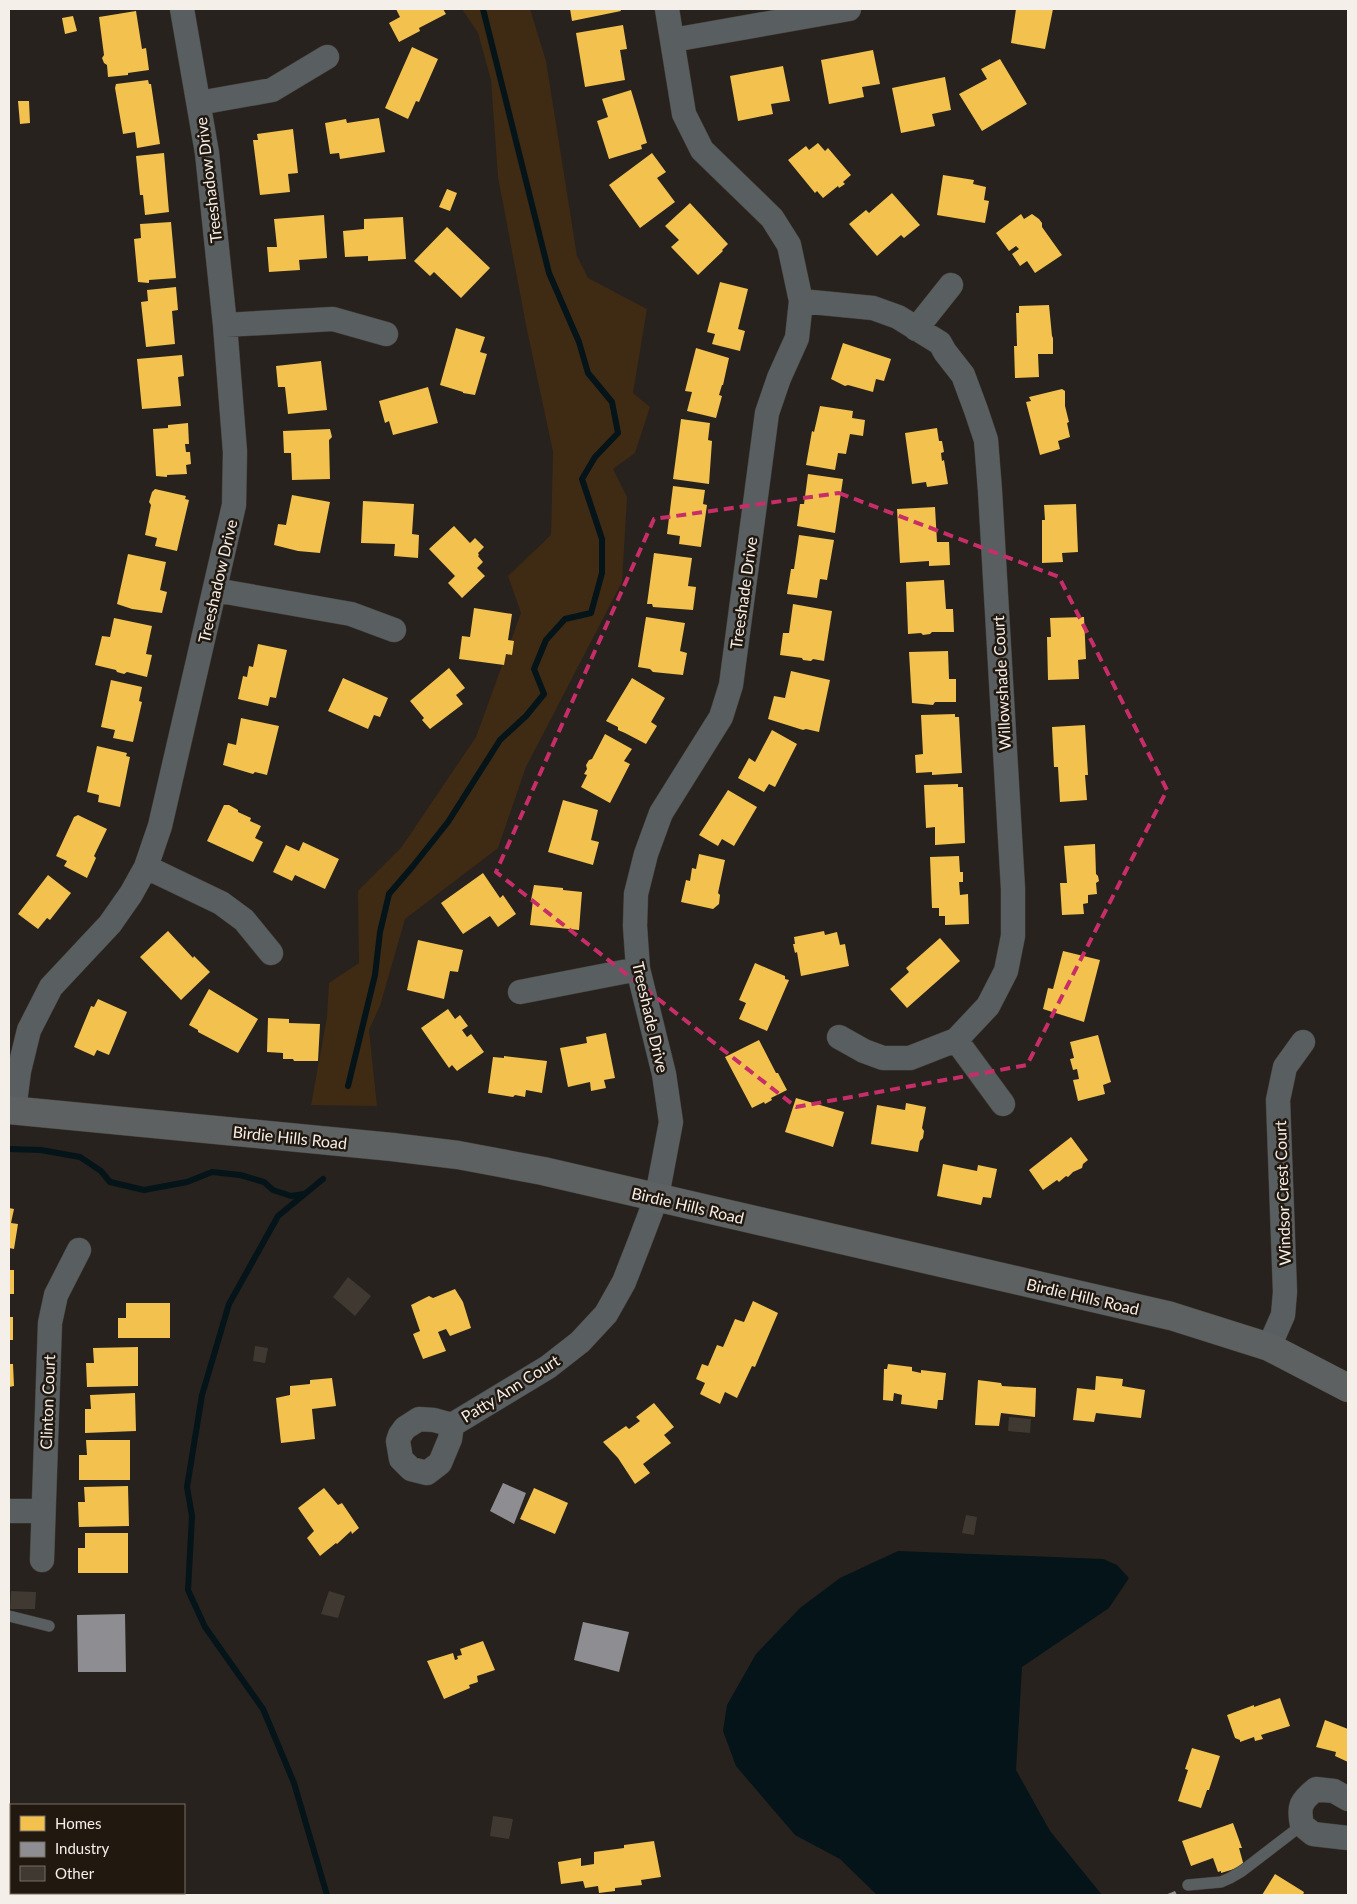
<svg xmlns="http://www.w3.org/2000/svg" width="1357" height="1904" viewBox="0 0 1357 1904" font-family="Lato,sans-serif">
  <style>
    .green { fill: #3f2a13 }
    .water { fill: #041419 }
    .homes { fill: #f2c14e }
    .industry { fill: #8d8d92 }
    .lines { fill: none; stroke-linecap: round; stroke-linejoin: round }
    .stream { stroke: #041419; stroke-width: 6 }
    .building { fill: #403931 }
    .lane-casing { stroke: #433f3a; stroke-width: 12 }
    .street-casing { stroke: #433f3a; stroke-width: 25 }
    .secondary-casing { stroke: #433f3a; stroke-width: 29 }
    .lane { stroke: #595e60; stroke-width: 11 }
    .street { stroke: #595e60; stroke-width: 24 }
    .secondary { stroke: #5d6162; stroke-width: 28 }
    .marked { fill: none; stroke: #c72e69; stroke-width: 4; stroke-dasharray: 10 6; stroke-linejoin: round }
    .labels { text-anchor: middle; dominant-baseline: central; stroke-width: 5; stroke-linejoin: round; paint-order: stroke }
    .street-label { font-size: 16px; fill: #f5efe9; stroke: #211810 }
  </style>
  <rect width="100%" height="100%" fill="#27221d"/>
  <path class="green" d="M462 9H530L546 61 577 256 588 278 647 309 633 393 650 407 635 453 613 469 627 497 622 582 526 767 498 848 405 919 380 1006 369 1030 377 1106 311 1105 327 1017 329 983 359 963 358 891 401 848 476 737 521 613 508 576 551 535 553 452 526 325 498 177 491 80 478 33Z"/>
  <path class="water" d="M898 1551 1103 1559 1117 1565 1129 1578 1109 1608 1022 1667 1016 1770 1050 1831 1102 1895H877L840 1859 795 1835 736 1766 723 1731 727 1705 756 1654 800 1608 840 1578Z"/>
  <path class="homes" d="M396 9H443L446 14 419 28 420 31 399 42 389 23 400 17Z
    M570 9H620L621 11 572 21Z
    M1016 9H1053L1045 49 1011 43Z
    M136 11 142 49 146 48 149 70 128 73V75L108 77 107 65 104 63 102 58 104 55 99 17Z
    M73 16 77 31 65 34 62 18Z
    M623 25 627 49 620 50 625 80 585 87 576 33Z
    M412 47 438 59 419 102 416 101 408 119 385 108Z
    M873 50 880 84 862 87 864 97 829 104 821 60Z
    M1000 59 1027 104 982 131 959 94 987 79 981 69Z
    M783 66 790 101 771 104 773 114 738 121 730 76Z
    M945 77 951 110 932 114 935 126 901 133 892 88Z
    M148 80 149 84H151L160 144 137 148 135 132 123 134 115 88 116 84Z
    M631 90 647 143 641 145 642 149 609 159 597 121 608 117 602 99Z
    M18 101H29L30 123 20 124Z
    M379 118 385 152 340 159 339 153 330 154 325 123 346 119 347 123Z
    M293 129 298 173 288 174 290 192 260 195 253 140H258L257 134Z
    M818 143 825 151 828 148 851 175 843 182 845 184 839 188 838 186 823 198 817 191 815 193 788 160 806 146 809 150Z
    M164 153 169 212 145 215 143 195H140L136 156Z
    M652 153 666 172 657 178 675 202 640 228 609 185Z
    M943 175 974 180 973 184 986 187 984 200 989 201 985 223 937 215Z
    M447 189 457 193 450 211 439 207Z
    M892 193 920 225 904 238 901 235 877 256 849 224 866 210 869 213Z
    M690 203 728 244 722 250 723 251 698 275 671 247 679 240 665 226Z
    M1021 214 1024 219 1032 214 1039 219 1042 223V227L1062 255 1035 273 1027 261 1020 266 1012 254 1019 249 1016 246 1009 251 996 233Z
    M324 215 327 258 299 260 300 270 269 272 267 247H277L274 219Z
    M403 217 406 259 368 261V256L345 257 343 231 364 229V219Z
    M171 222 176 278 149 280V283L138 282 134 239 141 238 140 224Z
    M447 227 490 268 461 298 434 272 430 276 414 261Z
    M720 282 748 289 738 329 745 331 740 351 712 344 715 334 707 332Z
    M176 287 178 310 172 311 175 344 146 347 141 302 148 301 147 290Z
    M1049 305 1052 336 1053 338V354H1038L1039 377 1015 378 1014 346H1017L1016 313H1019V306Z
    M456 328 485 337 480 352 487 354 475 395 463 393V392L440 385Z
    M843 343 891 359 884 381 876 379 873 392 848 385 845 386 831 379Z
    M696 348 729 358 723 385H722L719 395 722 396 716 418 687 411 692 392 685 391Z
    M182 355 184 376 178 377 181 406 142 409 137 359Z
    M321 361 327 410 288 414 285 387H278L276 366Z
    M428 387 438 423 393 435 389 421 385 423 379 401Z
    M1062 389 1065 391V406L1069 422 1067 423 1070 437 1058 441 1060 449 1040 455 1026 402 1031 401 1029 397Z
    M820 406 853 411 852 418 865 420 863 436 850 434 846 454 838 453 835 470 806 465 812 431 814 432Z
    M681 419 710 423 708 440 712 441 709 484 673 479Z
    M188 423 189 444H185L186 452H190L191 464 186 465 187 474 167 475V477L156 476 153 429 168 428V425Z
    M937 428 939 441H942L944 452 941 453 942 461 944 460 948 484 927 487 926 482 912 484 905 433Z
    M330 429 332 437 329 440 330 479 292 480 291 453H284L283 431Z
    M808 474 843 479 835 533 797 526 800 504H804Z
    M673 486 705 490 703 504 707 505 701 547 679 544 680 536 667 534Z
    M155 489 186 496 185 499 189 500 177 551 155 546 157 538 145 535 151 505 149 502 152 492Z
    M292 495 330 502 320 553 298 551 274 545 278 524 286 525Z
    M363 501 414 504 412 534 419 535 418 558 394 556 395 544 361 543Z
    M1076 504 1078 552 1062 553 1063 562 1042 563V520H1045L1044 505Z
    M935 507 937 542H949L950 565 929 566V561L900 563 897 509Z
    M454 526 470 543 475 538 484 547 478 553 479 555 478 556 483 562 477 568 485 576 462 598 448 583 455 576 429 549Z
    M799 535 834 540 827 580 820 579 817 598 787 594 791 569H794Z
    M654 553 692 558 688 586 696 587 693 610 653 607 652 604H647Z
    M128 554 166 562 160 590 167 592 162 613 132 609 117 604Z
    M944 580 946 609H953L954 632H932L930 634 923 635 921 633 908 634 906 582Z
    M793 604 832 611 824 661 813 659 811 661 803 660 802 658 780 655 783 633H789Z
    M474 608 512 614 508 640 514 641 512 655 506 654 504 665 459 659 462 636 470 637Z
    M646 617 685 623 680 651 687 653 683 675 653 672 650 669 638 667Z
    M1084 617 1086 659 1078 660 1079 679 1048 680 1047 637H1051L1050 618Z
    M114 618 152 626 146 654 152 655 147 677 127 672 124 674 117 672 116 670 95 665 102 636 110 637Z
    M258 644 287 650 276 698 270 697 268 706 238 699 243 676 247 677 249 666 253 667Z
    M948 651 949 679H956V702H935L933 705 912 703 909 652Z
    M449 668 465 688 456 695 463 704 430 729 422 720 424 718 410 701Z
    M791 671 830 680 819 732 806 729 803 730 768 719 774 696 785 698Z
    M343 678 388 698 380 717 374 715 368 729 328 711Z
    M632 678 665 698 651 722 657 726 646 744 625 733 618 730V727L606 721Z
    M111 680 142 687 139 701 142 702 133 742 113 738 115 730 101 727Z
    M955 714V717H959L962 773 932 775V772L916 773 915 755 923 754 921 715Z
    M241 718 279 726 267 775 255 772 253 774 223 765 228 743 236 745Z
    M1085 725 1088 775H1085L1087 800 1060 802 1058 767H1054L1052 727Z
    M772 730 797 744 775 787 769 784 764 792 738 778 749 758 755 762Z
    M605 734 632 749 624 761 630 764 610 803 581 787 587 775 584 774 587 769 586 765 589 760 592 759Z
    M97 746 127 753 126 756 130 757 120 807 98 802 99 795 87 792Z
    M958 784V787H963L965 843 935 845V827L926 828 924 785Z
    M728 790 757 807 734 846 722 839 718 846 699 835Z
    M563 800 598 810 591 840 599 842 593 865 548 852Z
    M224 805H229L238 810V812L251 818 250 821 261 826 255 838 263 842 253 862 207 841Z
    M78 815 107 829 94 856 96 858 87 878 64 866 67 861 56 856 74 817Z
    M303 842 339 859 325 889 295 875 292 881 273 872 286 845 299 851Z
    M1095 844 1096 874 1098 876 1099 881 1096 883 1097 894 1088 895V903L1083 904 1084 914 1062 915 1060 883H1067L1064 846Z
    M699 854 725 860 718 893 720 895 719 904 713 909 681 902 686 880 690 881 692 868 696 869Z
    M959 856 960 872H963V882H959L960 895 968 894 969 924 945 925V916H939V908H932L930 857Z
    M483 873 500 898 503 895 516 914 498 927 490 916 463 934 441 903Z
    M48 875 71 893 50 920 47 918 38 929 18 914Z
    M534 885 563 888V890L582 892 579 930 530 925 533 900H531Z
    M168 931 193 958 194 956 210 972 181 1000 140 957Z
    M824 931 825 935 837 932 840 945 845 944 849 966 801 976 797 952 795 953 793 944H795L794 937Z
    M940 938 960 961 907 1008 890 989 909 972 906 968Z
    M418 940 463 950 458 972 450 971 444 999 407 990Z
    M1063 951 1100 960 1084 1022 1043 1009 1048 988 1053 989Z
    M755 963 785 976V979L789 980 767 1031 739 1019 746 1003 739 1000Z
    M209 989 258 1019 238 1053 198 1032V1030L189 1025Z
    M98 999 127 1012 109 1055 97 1050 94 1056 74 1047 91 1006 94 1007Z
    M448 1009 455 1019 460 1015 468 1026 462 1030 467 1037 471 1034 484 1052 457 1071 452 1065 449 1068 421 1028Z
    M268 1018 289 1019V1023L320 1024 318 1061H294L293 1059H283V1053L267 1052Z
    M606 1033 615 1078 604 1080 606 1088 591 1091 590 1082 568 1087 560 1048 587 1043 586 1037Z
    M1098 1035 1111 1082 1103 1085 1105 1094 1078 1101 1073 1080 1079 1079 1077 1069 1073 1070 1070 1059 1074 1058 1070 1042Z
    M759 1040 776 1073H778L787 1090 771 1098 772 1100 765 1104 764 1102 752 1108 725 1057Z
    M504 1056 547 1061 542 1093 526 1090 525 1097 515 1095 513 1097 488 1093 493 1057 504 1058Z
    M796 1098 844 1112 833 1147 785 1132Z
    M906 1103 926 1107 922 1128 924 1131 923 1138 920 1141 918 1152 871 1144 877 1105 905 1110Z
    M1071 1137 1088 1160 1083 1164 1082 1168 1073 1172 1068 1177 1066 1176 1059 1182 1057 1180 1043 1190 1029 1170Z
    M943 1164 977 1171 978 1165 997 1169 991 1198 983 1197 981 1205 937 1196Z
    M9 1208 14 1209 11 1223 18 1224 14 1249 9 1248Z
    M9 1270H14V1294H9Z
    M455 1289 463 1302 471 1328 450 1336 446 1329 438 1332 446 1351 423 1359 413 1334 420 1331 411 1305 429 1296 433 1298Z
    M753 1301 778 1313 755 1367 752 1366 737 1398 725 1392 720 1404 700 1394 705 1383 696 1379 702 1364 708 1366 717 1345 723 1347 735 1319 744 1322Z
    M126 1303H170V1338H118V1318H126Z
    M9 1317H13V1340H9Z
    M138 1347V1386L87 1387 86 1363H94L93 1348Z
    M9 1364H13L14 1386 9 1387Z
    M888 1364 912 1367V1371L921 1373V1370L946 1373 943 1400H938L937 1409 901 1404 902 1395 894 1393 893 1401 883 1400 884 1369H887Z
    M1096 1376 1123 1379 1122 1386 1145 1390 1141 1418 1096 1413 1094 1422 1073 1420 1077 1388 1095 1390Z
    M332 1378 336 1406 312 1409 315 1439 281 1443 276 1398 290 1395V1386L310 1384V1380Z
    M978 1380 1001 1383 1002 1386 1036 1388 1035 1417 1001 1413 999 1426 975 1425Z
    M135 1393 136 1431 85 1433V1409H91L90 1395Z
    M654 1403 674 1427 664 1435 671 1443 643 1464 650 1473 635 1484 618 1458 603 1442 626 1426 629 1429 640 1421 636 1417Z
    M86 1440H130V1480H79V1455H87Z
    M128 1486 129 1526 79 1527 78 1502H85L84 1487Z
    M324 1488 338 1505 342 1503 359 1528 352 1534 351 1531 337 1544 336 1543 320 1556 307 1538 314 1531 298 1508Z
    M534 1488 568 1503 555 1534 520 1519Z
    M85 1533H128V1573H78V1548H85Z
    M483 1641 495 1670 477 1676 478 1682 469 1685 470 1688 444 1699 427 1661 453 1653 455 1660 458 1659 457 1656 462 1655 460 1649Z
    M1280 1698 1290 1726 1261 1735 1263 1739 1255 1741 1254 1737 1240 1742V1740L1235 1738 1227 1715 1254 1705V1707Z
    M1325 1720 1348 1729V1762L1335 1756 1336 1752 1316 1747Z
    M1192 1748 1220 1756 1209 1790H1207L1201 1808 1178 1801 1188 1770 1185 1769Z
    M1233 1823 1242 1848H1239L1244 1866 1221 1873V1871L1218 1872 1213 1858 1191 1866 1182 1841Z
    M654 1841 661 1877 641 1880 642 1885 615 1888V1891L599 1893 598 1886 585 1888 583 1881 561 1884 558 1862 581 1858V1866L594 1864V1852L624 1848V1845Z
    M1275 1874 1304 1892 1303 1895H1262Z"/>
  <path class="industry" d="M503 1483 526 1493 514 1524 490 1511Z
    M125 1614 126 1672H78L77 1615Z
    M583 1622 629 1632 619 1672 574 1660Z
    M1175 1891 1177 1895H1165Z"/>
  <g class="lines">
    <path class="stream" d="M348 1086 375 975 380 932 389 894 413 866 448 822 500 740 526 716 544 694 534 669 546 640 565 619 591 613 602 573V539L582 479 595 457 618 433 612 402 588 373 579 342 549 273 483 9
      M9 1149 41 1150 80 1157 101 1171 110 1182 144 1190 187 1182 212 1172 240 1175 264 1182 273 1190 291 1196 304 1194
      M323 1179 278 1216 229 1304 202 1395 187 1487 192 1516 188 1590 205 1627 263 1709 294 1783 327 1895"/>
  </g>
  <path class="building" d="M348 1277 371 1296 355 1316 333 1297Z
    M255 1346 268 1348 265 1363 253 1361Z
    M1009 1417 1031 1419 1030 1433 1008 1431Z
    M966 1515 977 1517 974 1535 962 1533Z
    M11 1591 36 1592 35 1609H10Z
    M329 1591 345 1596 338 1618 321 1614Z
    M493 1816 513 1819 509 1839 490 1836Z"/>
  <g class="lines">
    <g class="lane-casing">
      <path id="lane" d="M9 1616 49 1626
        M1188 1885 1221 1882 1230 1878 1242 1871 1302 1825"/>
    </g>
    <g class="street-casing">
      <path id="street" d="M673 40 849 9
        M199 103 272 90 327 57
        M801 301 873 308 898 317 940 343 945 352 963 375 976 410 986 440 990 491 1013 889V936L1006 971 988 1006 956 1040 910 1058H883L864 1051 839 1037
        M225 325 333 319 386 334
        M916 329 951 285
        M215 590 351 614 394 630
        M146 867 221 903 244 920 271 953
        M520 992 638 969
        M956 1040 1003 1104
        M14 1110 19 1071 29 1030 51 987 110 924 131 894 146 867 160 826 234 505 235 452 225 325 207 153 182 9
        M1269 1347 1283 1315 1285 1292 1278 1100 1285 1067 1303 1042
        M452 1425 434 1420 419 1419 405 1428 400 1435 398 1441 401 1459 411 1469 427 1473 440 1463 450 1439 452 1425 548 1367 580 1342 606 1314 624 1282 640 1241 657 1196 671 1122 664 1074 638 969 635 926 636 894 646 854 661 813 721 717 731 685 767 413 779 378 797 338 801 301 789 245 772 218 702 150 684 114 667 9
        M9 1511H42
        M42 1560 50 1323 56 1295 79 1250
        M1348 1799 1334 1791 1316 1789C1301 1801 1298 1806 1302 1825L1313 1834 1348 1838"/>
    </g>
    <g class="secondary-casing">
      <path id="secondary" d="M9 1110 392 1147 458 1155 543 1171 1171 1316 1269 1347 1348 1388"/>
    </g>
    <use href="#lane" class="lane"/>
    <use href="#street" class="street"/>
    <use href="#secondary" class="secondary"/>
  </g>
  <path class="marked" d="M839 493 1059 577 1167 790 1027 1065 796 1107 496 872 654 519Z"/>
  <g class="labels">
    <g class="street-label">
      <text transform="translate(208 180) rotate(-97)">Treeshadow Drive</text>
      <text transform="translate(217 581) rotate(-77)">Treeshadow Drive</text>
      <text transform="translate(743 593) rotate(-82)">Treeshade Drive</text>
      <text transform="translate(1001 683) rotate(-93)">Willowshade Court</text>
      <text transform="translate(651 1017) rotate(77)">Treeshade Drive</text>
      <text transform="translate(290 1137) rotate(6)">Birdie Hills Road</text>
      <text transform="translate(1282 1193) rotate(-92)">Windsor Crest Court</text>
      <text transform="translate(688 1205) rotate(13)">Birdie Hills Road</text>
      <text transform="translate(1083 1296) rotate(13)">Birdie Hills Road</text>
      <text transform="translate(510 1388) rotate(-32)">Patty Ann Court</text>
      <text transform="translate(47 1402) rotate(-88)">Clinton Court</text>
    </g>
  </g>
  <rect width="1357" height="1904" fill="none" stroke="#f5efe9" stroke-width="20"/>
  <rect x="10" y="1804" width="175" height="90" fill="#211810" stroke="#766e67"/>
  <rect x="20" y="1816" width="25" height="15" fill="#f2c14e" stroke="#766e67"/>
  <text x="55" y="1829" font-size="15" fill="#f5efe9">Homes</text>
  <rect x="20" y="1842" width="25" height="15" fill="#8d8d92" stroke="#766e67"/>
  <text x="55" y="1854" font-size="15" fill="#f5efe9">Industry</text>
  <rect x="20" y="1866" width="25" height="15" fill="#403931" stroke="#766e67"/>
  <text x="55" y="1879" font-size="15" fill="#f5efe9">Other</text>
</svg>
